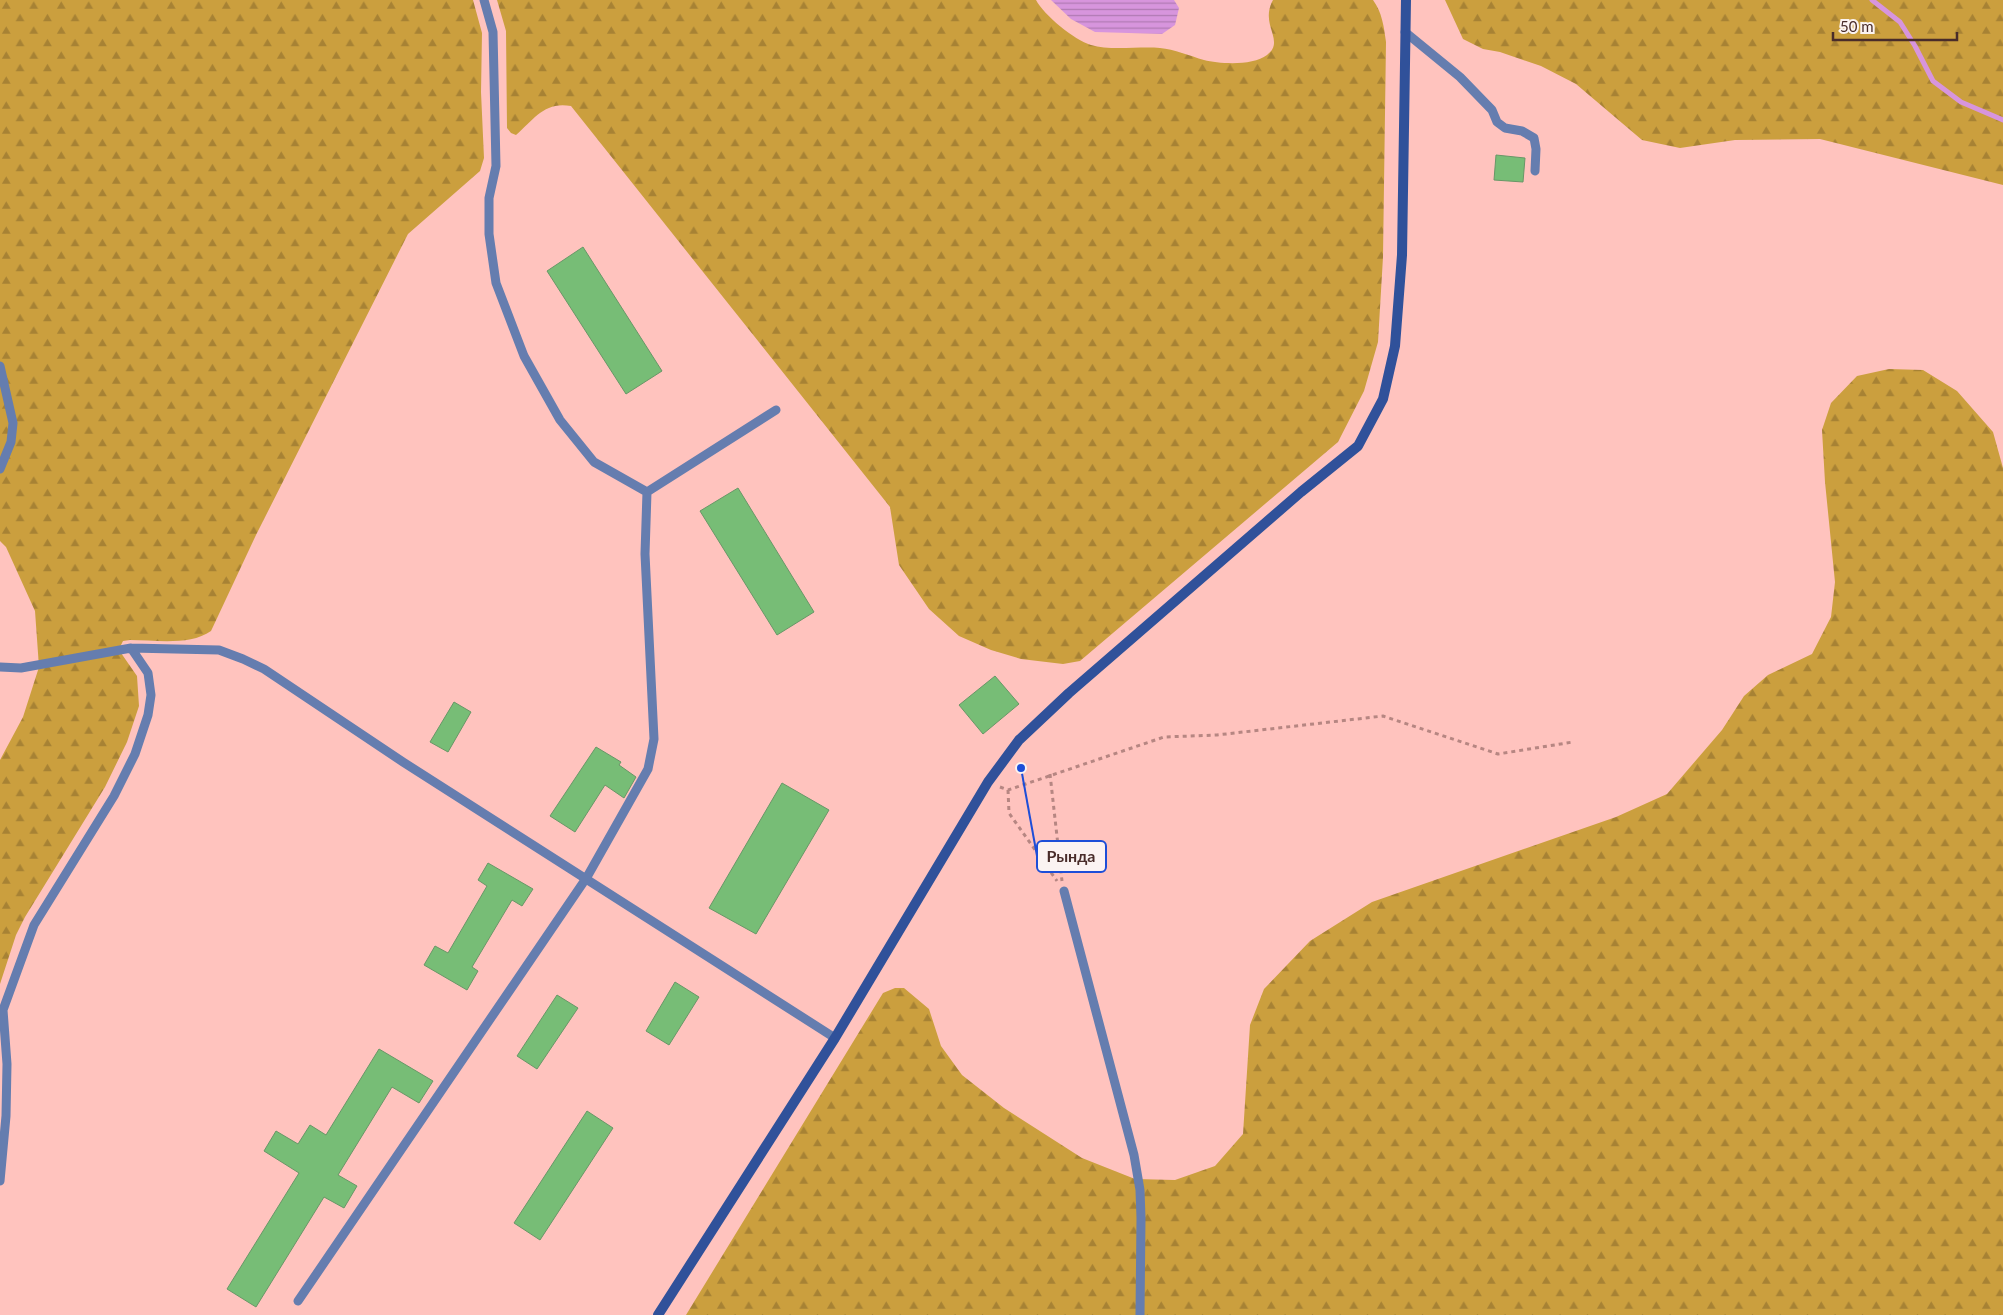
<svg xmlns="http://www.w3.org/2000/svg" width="2003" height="1315" viewBox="0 0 2003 1315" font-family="Lato,sans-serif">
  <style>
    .forest { fill: url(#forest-firs) }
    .water { fill: url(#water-rules) }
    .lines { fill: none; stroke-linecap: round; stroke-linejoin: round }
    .stream { stroke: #d795dd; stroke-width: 5 }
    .building { fill: #77bd76; stroke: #689767 }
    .path { stroke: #b68682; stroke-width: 3; stroke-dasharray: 4 4; stroke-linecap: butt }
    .service { stroke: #657daf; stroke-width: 9 }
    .secondary { stroke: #30519a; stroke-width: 10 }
    .leader { fill: none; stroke: #1d4ed8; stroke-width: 2 }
    .callout-dot { fill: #1d4ed8; stroke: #fbf3f2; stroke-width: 2 }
    .callout { fill: #fbf3f2; stroke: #1d4ed8; stroke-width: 2 }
    .callout-label { font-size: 16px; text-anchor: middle; font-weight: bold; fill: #492c2a }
  </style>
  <defs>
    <pattern id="forest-firs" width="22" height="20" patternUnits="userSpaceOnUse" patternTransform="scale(1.25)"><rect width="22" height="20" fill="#cb9f3e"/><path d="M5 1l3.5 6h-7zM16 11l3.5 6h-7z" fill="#a78234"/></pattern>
    <pattern id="water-rules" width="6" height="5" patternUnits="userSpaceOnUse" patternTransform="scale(1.25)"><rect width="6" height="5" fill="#d795dd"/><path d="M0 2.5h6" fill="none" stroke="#b07ab3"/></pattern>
  </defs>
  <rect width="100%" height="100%" fill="#ffc3be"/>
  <path class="forest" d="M0 0H473L482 33 481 92 484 158 480 171 408 234 256 535 211 631C190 646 155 640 130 640L123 641 120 647 121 653 137 676 139 706 127 742 105 787 25 917 16 935 0 984V760L23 717 39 667 35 611 6 547 0 541Z
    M497 0H1036C1044 15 1074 40 1091 45 1110 51 1140 46 1160 48 1174 49 1190 56 1204 60 1220 64 1253 66 1267 55 1286 41 1259 25 1273 0H1373C1382 12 1384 27 1386 42L1383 257 1378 342 1364 391 1338 442 1080 661 1063 664 1021 659 991 650 959 636 929 609 899 565 890 507 571 106C545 101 534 119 516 135L511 133 507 128 506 31Z
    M1445 0H2003V185L1820 139 1735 140 1680 148 1642 140 1576 84 1541 66 1500 52 1483 49 1463 39Z
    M1889 369 1923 370 1957 391 1993 432 2003 468V1315H686L883 993 895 988H904L929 1009 941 1046 962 1075 1004 1108 1082 1158 1135 1179 1175 1180 1215 1166 1243 1134 1250 1025 1264 989 1310 941 1372 902 1616 817 1667 794 1722 730 1744 696 1768 675 1812 654 1831 617 1835 582 1825 482 1822 430 1831 403 1857 376Z"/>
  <path class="water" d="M1051 0H1174L1179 8 1175 25 1162 34 1095 32 1071 19Z"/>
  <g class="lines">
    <path class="stream" d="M1872 0 1900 22 1915 46 1933 81 1961 102 2003 120"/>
  </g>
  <path class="building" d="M1496 155 1525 158 1523 182 1494 180Z
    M583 247 662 371 626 394 547 271Z
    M738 488 814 612 777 635 700 511Z
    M995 676 1019 704 983 734 959 705Z
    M454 702 471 712 448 752 430 742Z
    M596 747 621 762 619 765 636 777 624 798 605 785 575 832 550 816Z
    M782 783 829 810 756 934 709 908Z
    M488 863 533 889 522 906 512 900 472 967 478 971 467 990 424 965 435 946 448 953 487 886 478 880Z
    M675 982 699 997 669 1045 646 1031Z
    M557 995 578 1008 537 1069 517 1056Z
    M379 1049 433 1081 419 1103 392 1087 338 1175 357 1186 344 1208 324 1197 256 1307 227 1289 299 1173 264 1151 276 1131 298 1144 310 1125 326 1135Z
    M587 1111 613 1128 540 1240 514 1223Z"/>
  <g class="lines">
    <path class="path" d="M1050 774 1062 881
      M1000 787 1008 790 1164 737 1217 735 1383 716 1498 754 1573 742
      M1008 790 1009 813 1057 881"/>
    <path class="service" d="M484 0 493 32 496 166 489 198V234L496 283 524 356 560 420 594 462 647 492
      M1405 32 1460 77 1492 110 1497 122 1505 128 1522 131 1534 138 1536 149 1535 171
      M0 366 13 423 11 442 0 469
      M131 648 219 650 243 659 264 669 403 762 835 1038
      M0 667 21 668 131 648 148 673 151 695 148 715 135 754 114 796 34 925 3 1010 7 1064 6 1116 0 1181
      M1064 891 1134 1155 1140 1190 1141 1218 1140 1315
      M298 1301 587 877 648 769 654 739 645 554 647 492 776 410"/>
    <path class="secondary" d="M658 1315 835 1038 988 782 1019 740 1069 693 1301 492 1358 446 1383 399 1395 346 1402 255 1406 0"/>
  </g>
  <path class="leader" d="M1021 768L1037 856"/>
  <circle class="callout-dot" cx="1021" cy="768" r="5"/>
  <rect class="callout" x="1037" y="841" width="69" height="31" rx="5"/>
  <g class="callout-label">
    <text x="1071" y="862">Рында</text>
  </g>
  <path d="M1833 32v8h124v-8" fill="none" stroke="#492c2a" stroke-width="2.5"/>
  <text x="1840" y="32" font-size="15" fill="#492c2a" stroke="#fbf3f2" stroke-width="4" paint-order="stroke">50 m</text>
</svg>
